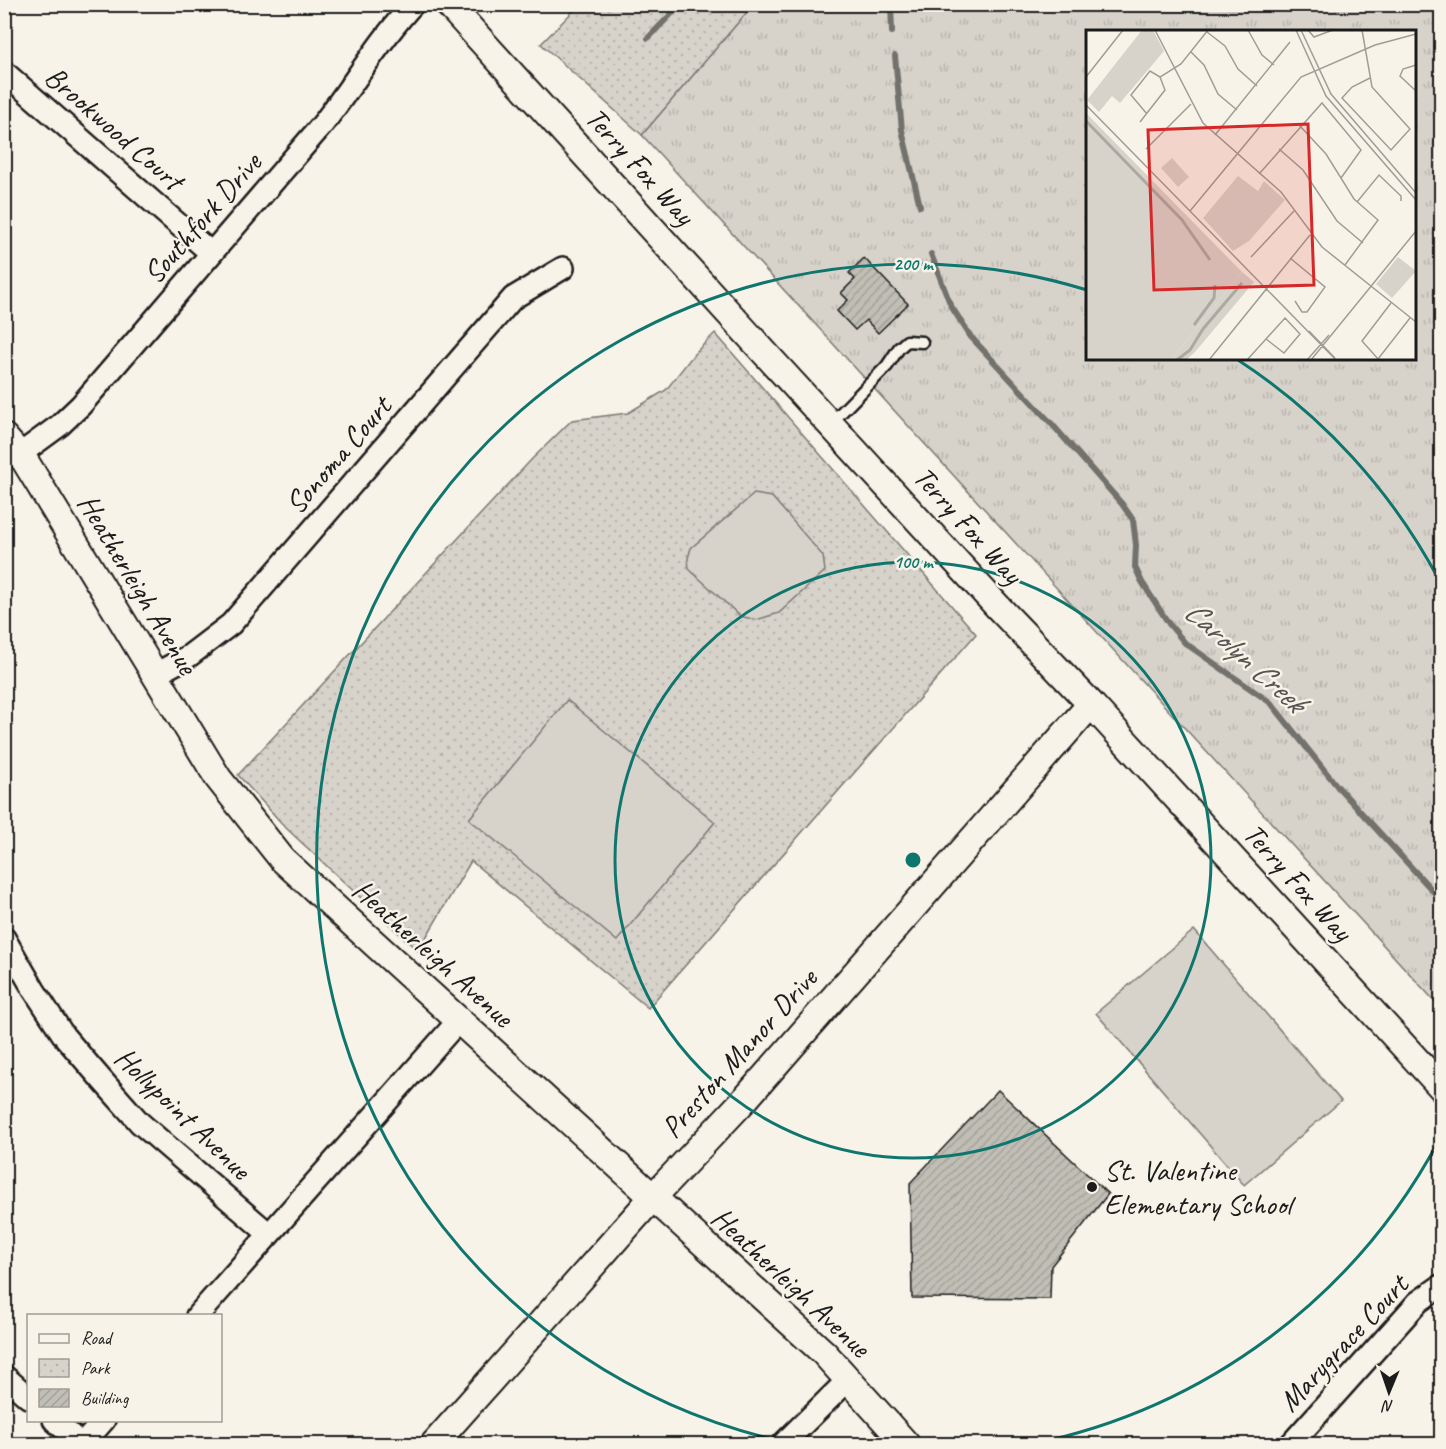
<svg xmlns="http://www.w3.org/2000/svg" width="1446" height="1449" viewBox="0 0 1446 1449" font-family="Caveat,sans-serif">
  <style>
    .grass { fill: url(#grass-tufts); stroke: #7a7874; stroke-width: 1.5; fill-rule: evenodd }
    .park { fill: url(#park-dots); stroke: #7a7874; stroke-width: 1.5 }
    .garden { fill: #d7d3cb; stroke: #7a7874; stroke-width: 1.5 }
    .lines { fill: none; stroke-linecap: round; stroke-linejoin: round }
    .stream { stroke: #72716c; stroke-width: 6 }
    .building { fill: url(#building-hatch); stroke: #1c1c1c; stroke-width: 1.5 }
    .service-casing { stroke: #1c1c1c; stroke-width: 15 }
    .minor-casing { stroke: #1c1c1c; stroke-width: 26 }
    .tertiary-casing { stroke: #1c1c1c; stroke-width: 30 }
    .service { stroke: #f7f3e8; stroke-width: 10 }
    .minor { stroke: #f7f3e8; stroke-width: 21 }
    .tertiary { stroke: #f7f3e8; stroke-width: 26 }
    .ring { fill: none; stroke: #0f766e; stroke-width: 3 }
    .poi-dot { fill: #1c1c1c; stroke: #f7f3e8; stroke-width: 2 }
    .labels { text-anchor: middle; dominant-baseline: central; stroke-width: 5; stroke-linejoin: round; paint-order: stroke }
    .street-label { font-size: 30px; fill: #1c1c1c; stroke: #f7f3e8 }
    .poi-label { font-size: 30px; fill: #1c1c1c; stroke: #f7f3e8; text-anchor: start }
    .water-label { font-size: 32px; font-style: italic; fill: #565452; stroke: #f7f3e8 }
    .inset-river { fill: none; stroke: #aca9a2; stroke-width: 3 }
    .inset-road { fill: none; stroke: #9f9d96; stroke-width: 1.5 }
    .view { fill: #d62828; fill-opacity: 0.15; stroke: #d62828; stroke-width: 3 }
    .inset-edge { fill: none; stroke: #1c1c1c; stroke-width: 3 }
    .centre { fill: #0f766e; stroke: #f7f3e8; stroke-width: 3 }
    .ring-label { font-size: 18px; text-anchor: middle; font-weight: bold; fill: #0f766e; stroke: #f7f3e8; stroke-width: 5; stroke-linejoin: round; paint-order: stroke }
  </style>
  <defs>
    <pattern id="grass-tufts" width="24" height="20" patternUnits="userSpaceOnUse" patternTransform="scale(1.5)"><rect width="24" height="20" fill="#d7d3cb"/><path d="M3 7l-1-3M5 7V3M7 7l1-3M15 17l-1-3M17 17v-4M19 17l1-3" fill="none" stroke="#b8b5ae"/></pattern>
    <pattern id="park-dots" width="8" height="8" patternUnits="userSpaceOnUse" patternTransform="scale(1.5)"><rect width="8" height="8" fill="#d7d3cb"/><path d="M2 2h.1M6 6h.1" fill="none" stroke="#b8b5ae" stroke-width="1.8" stroke-linecap="round"/></pattern>
    <pattern id="building-hatch" width="6" height="6" patternUnits="userSpaceOnUse" patternTransform="scale(1.5)"><rect width="6" height="6" fill="#c0beb5"/><path d="M-1 1l2-2M0 6l6-6M5 7l2-2" fill="none" stroke="#a4a39b"/></pattern>
  </defs>
  <rect width="100%" height="100%" fill="#f7f3e8"/>
  <filter id="ink" filterUnits="userSpaceOnUse"><feTurbulence type="fractalNoise" baseFrequency=".0167" numOctaves="2"/><feDisplacementMap in="SourceGraphic" scale="12" xChannelSelector="R" yChannelSelector="G"/><feConvolveMatrix kernelMatrix="1 2 1 2 8 2 1 2 1" color-interpolation-filters="sRGB"/></filter>
  <g filter="url(#ink)">
    <path class="grass" d="M753 5H1441V1008L642 135ZM1088 32H1414V358H1088Z"/>
    <path class="park" d="M579 5V4L753 5 642 135 541 44Z
      M715 333 976 634 648 1008 471 861 418 951 286 828 238 775 532 459 572 420 628 413 666 390 694 354Z"/>
    <path class="garden" d="M754 494 772 497 823 556 825 571 779 613 756 620 740 616 689 569 688 558 691 548Z
      M567 700 715 822 617 941 469 819Z
      M1194 930 1341 1101 1244 1185 1096 1013Z"/>
    <g class="lines">
      <path class="stream" d="M891 4 892 32
        M648 38 681 4
        M895 56 902 130 920 206
        M931 254 951 306 971 337 1051 423 1122 504 1133 520 1136 545 1135 567 1142 582 1169 624 1185 643 1271 703 1337 786 1442 901"/>
    </g>
    <path class="building" d="M864 258 908 304 878 333 866 320 855 330 837 311 848 300 841 293 855 279 849 273Z
      M998 1090 1108 1194 1051 1266 1050 1299 912 1298 910 1183Z"/>
    <g class="lines">
      <g class="service-casing">
        <path id="service" d="M831 423 887 366 899 348 907 341 922 342"/>
      </g>
      <g class="minor-casing">
        <path id="minor" d="M4 72 211 253
          M19 455 60 425 81 405 322 125C353 85 379 41 413 4
          M154 675 189 656 231 624 513 298 563 268
          M4 938 34 990 64 1036 101 1079 140 1123 269 1234
          M197 1316 459 1020
          M4 1376 28 1397
          M54 1420 81 1444
          M83 1444 104 1420
          M783 1444 848 1380
          M1291 1444 1418 1302 1442 1285"/>
      </g>
      <g class="tertiary-casing">
        <path id="tertiary" d="M448 4 764 352 998 607 1091 704 1442 1088
          M4 437 25 461 218 778 282 859 342 914 824 1353 906 1444
          M434 1444 653 1197 747 1097 1091 704"/>
      </g>
      <use href="#service" class="service"/>
      <use href="#minor" class="minor"/>
      <use href="#tertiary" class="tertiary"/>
    </g>
  </g>
  <g class="ring">
    <circle cx="913" cy="860" r="298"/>
    <path d="M1439 1140A596 596 0 0 1 1032 1444M794 1444A596 596 0 1 1 1087 290M1238 360A596 596 0 0 1 1439 580"/>
  </g>
  <circle class="poi-dot" cx="1092" cy="1187" r="6"/>
  <g class="labels">
    <g class="street-label">
      <text transform="translate(114 128) rotate(41)">Brookwood Court</text>
      <text transform="translate(640 166) rotate(48)">Terry Fox Way</text>
      <text transform="translate(202 218) rotate(-49)">Southfork Drive</text>
      <text transform="translate(338 455) rotate(-49)">Sonoma Court</text>
      <text transform="translate(968 525) rotate(48)">Terry Fox Way</text>
      <text transform="translate(138 584) rotate(59)">Heatherleigh Avenue</text>
      <text transform="translate(1298 882) rotate(48)">Terry Fox Way</text>
      <text transform="translate(433 953) rotate(42)">Heatherleigh Avenue</text>
      <text transform="translate(739 1053) rotate(-48)">Preston Manor Drive</text>
      <text transform="translate(183 1113) rotate(44)">Hollypoint Avenue</text>
      <text transform="translate(791 1282) rotate(43)">Heatherleigh Avenue</text>
      <text transform="translate(1343 1343) rotate(-47)">Marygrace Court</text>
    </g>
    <g class="poi-label">
      <text x="1104" y="1170">St. Valentine<tspan x="1104" dy="34">Elementary School</tspan></text>
    </g>
    <g class="water-label">
      <text transform="translate(1245 656) rotate(42)">Carolyn Creek</text>
    </g>
  </g>
  <g transform="translate(1086 30)">
    <rect width="330" height="330" fill="#f7f3e8"/>
    <path d="M0 83 156 242 85 330H0ZM312 227 330 241 306 268 290 254Z" fill="#d7d3cb"/>
    <path d="M56 0H67L78 21 34 73 26 66 13 82 1 70ZM152 146 172 161 178 151 199 170 163 211 147 221 117 188ZM156 242 168 252 109 322 100 330H85Z" fill="#d7d3cb"/>
    <path d="M41 28 55 40 36 63 22 52ZM86 128 103 147 92 157 75 138ZM148 166a11 11 0 1 1 22 0a11 11 0 1 1-22 0Z" fill="#d7d3cb"/>
    <path class="inset-river" d="M0 91 96 190 124 230M108 295 128 268 129 255M91 330 104 320 117 299 156 253"/>
    <path class="inset-road" d="M69 0 117 93 195 162 236 217 330 292M162 0 176 25 188 35M210 0 240 66 330 170M215 0 245 64 330 163M222 0 228 7 247 0M276 0 286 57 324 99 305 120 256 68 266 57 284 48M121 2 139 16 152 39 171 56M105 22 118 35 132 64 151 80M330 35 317 39 314 46 330 61M0 47 37 0M0 75 250 330M61 84 45 65 64 41 74 47M54 92 79 60 74 47 95 34 122 0M213 95 240 124 268 169 292 190 259 235M129 105 204 12M60 119 105 74M193 119 217 140 251 191 277 213M173 144 236 73 275 120 255 148M271 172 293 145 315 166V171M104 181 215 47 289 15 330 4M165 227 208 181M204 228 239 257 221 282H216L209 271M199 288 214 304 198 323 180 309ZM223 301 249 328M292 329 324 288M123 330 224 205M161 330 180 309M221 330 243 305M225 330 330 201M293 330 276 311 305 273"/>
    <path class="view" d="M222 94 228 255 68 260 62 100Z"/>
    <rect width="330" height="330" class="inset-edge"/>
  </g>
  <circle cx="913" cy="860" r="9" class="centre"/>
  <g class="ring-label">
    <text x="913" y="270">200 m</text>
    <text x="913" y="568">100 m</text>
  </g>
  <rect width="1446" height="1449" fill="none" stroke="#f7f3e8" stroke-width="24"/>
  <rect x="12" y="12" width="1422" height="1425" fill="none" stroke="#1c1c1c" stroke-width="2" filter="url(#ink)"/>
  <rect x="27" y="1314" width="195" height="108" fill="#f7f3e8" stroke="#9f9d96" stroke-width="1.5"/>
  <rect x="39" y="1334" width="30" height="9" fill="#f7f3e8" stroke="#9f9d96" stroke-width="1.5"/>
  <text x="81" y="1344" font-size="18" fill="#1c1c1c">Road</text>
  <rect x="39" y="1359" width="30" height="18" fill="url(#park-dots)" stroke="#9f9d96" stroke-width="1.5"/>
  <text x="81" y="1374" font-size="18" fill="#1c1c1c">Park</text>
  <rect x="39" y="1389" width="30" height="18" fill="url(#building-hatch)" stroke="#9f9d96" stroke-width="1.5"/>
  <text x="81" y="1404" font-size="18" fill="#1c1c1c">Building</text>
  <g transform="translate(1389 1392) rotate(182)" stroke="#f7f3e8" stroke-width="4.5" paint-order="stroke">
  <path d="M0-4.5L10 22L0 15L-10 22Z" fill="#1c1c1c"/>
  <text y="-9" font-size="16" font-weight="bold" text-anchor="middle" fill="#1c1c1c">N</text>
  </g>
</svg>
